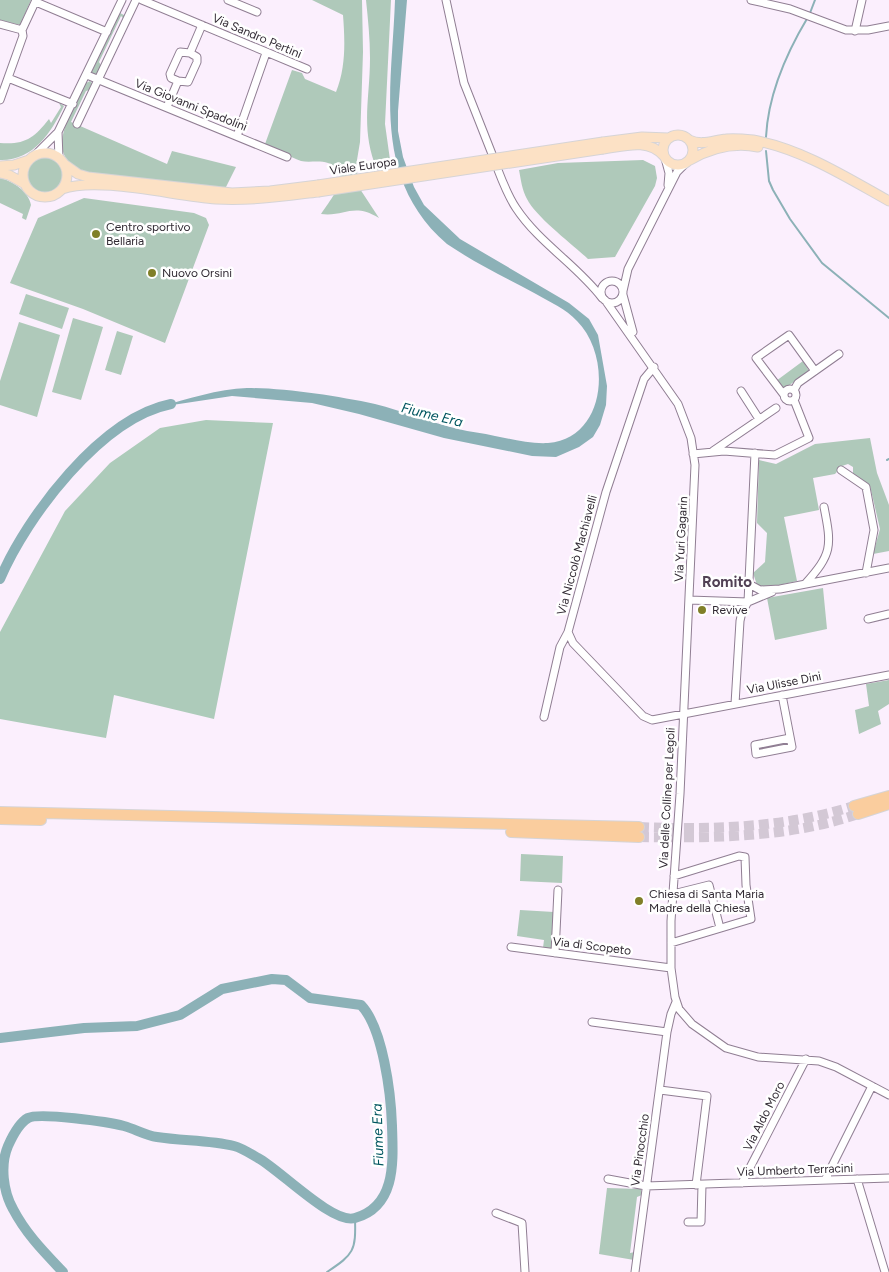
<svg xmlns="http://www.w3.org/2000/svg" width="889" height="1272" viewBox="0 0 889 1272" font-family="Figtree,sans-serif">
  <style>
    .green { fill: #afc9ba }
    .forest { fill: #adcbba }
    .water { fill: #8cb1b7 }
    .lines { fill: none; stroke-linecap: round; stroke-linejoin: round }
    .stream { stroke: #8cb1b7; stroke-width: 2 }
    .river { stroke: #8cb1b7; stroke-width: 10 }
    .highway-tunnel { stroke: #d3c8d5; stroke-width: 10; stroke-dasharray: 10 5; stroke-linecap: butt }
    .minor-casing { stroke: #907e93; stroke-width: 9 }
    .major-casing { stroke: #d6d4d6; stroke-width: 11 }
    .highway-casing { stroke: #d6d4d6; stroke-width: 12 }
    .minor { stroke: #fff; stroke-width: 7 }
    .major { stroke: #fce1c5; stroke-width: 9 }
    .highway { stroke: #facd9e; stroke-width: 10 }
    .major-bridge-casing { stroke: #d6d4d6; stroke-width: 11; stroke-linecap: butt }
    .major-bridge { stroke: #fce1c5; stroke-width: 9 }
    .poi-dot { fill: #807f28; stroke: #fff; stroke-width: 2 }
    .labels { text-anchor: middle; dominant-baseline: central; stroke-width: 5; stroke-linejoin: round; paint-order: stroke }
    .street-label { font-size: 12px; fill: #312a33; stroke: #fff }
    .poi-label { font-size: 12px; fill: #312a33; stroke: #fff; text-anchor: start }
    .water-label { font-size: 14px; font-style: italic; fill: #01555f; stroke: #fff }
    .quarter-label { font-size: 15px; font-weight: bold; fill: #524255; stroke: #fff }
  </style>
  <rect width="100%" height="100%" fill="#fbeffd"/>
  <path class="green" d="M0 0H31L20 25 0 20Z
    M312 0H362L363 52 360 142 356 166 360 189 379 218C353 202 345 217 321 214 330 200 355 172 328 163 319 160 309 163 301 161 289 157 277 149 265 144L292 70 302 73 305 79 336 92C346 67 345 41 343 15Z
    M366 0H391L385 124 391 167 377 170C360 128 370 100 370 58 370 39 368 19 366 0Z
    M120 13 126 16 124 19 121 16 99 62 102 67 97 76 91 73Z
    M90 81 93 84 90 90 86 91 71 122 167 164 172 151 236 167 226 187H210L88 173C39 158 72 112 86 83Z
    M59 103 64 106C51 133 33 161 0 160V143C25 145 34 138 49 119L51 123 61 107Z
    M27 175a18 18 0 1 1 36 0a18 18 0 1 1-36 0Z
    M643 160 655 166 657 178 655 186 615 257 588 259C572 244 536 217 527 199 522 190 521 180 519 170L558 163Z
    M0 178C13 181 29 192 31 205L26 220 22 218 23 214 0 203Z
    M84 198 194 213 206 218 209 225 165 343 83 309 10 283 38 218Z
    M26 294 69 308 62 329 19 314Z
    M73 318 103 327 81 400 52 392Z
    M19 322 60 335 37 417 0 405V381Z
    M117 331 133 336 121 375 105 370Z
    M803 361 809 371 784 389 776 381Z
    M870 438 877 473 889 505V551L873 554 880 529 870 486 853 474V467L848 464 842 466 835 474 813 478 819 510 784 517 797 581 766 588 757 585 753 573 765 562 767 533 757 523 759 460 776 464 815 444Z
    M823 588 827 629 775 640 767 598Z
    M889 680V704L878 711 881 724 859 734 855 710 869 706 866 684Z
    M521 854 563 856 562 883 520 881Z
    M520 910 554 912 551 948H543L544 940 517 936Z
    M607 1188 641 1189 642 1195 637 1197 630 1253 635 1252 634 1260 599 1254Z"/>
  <path class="forest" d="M206 420 273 423 214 719 114 695 106 738 0 719V632L65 511 110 463 160 428Z"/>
  <path class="water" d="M395 0H407L398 111V131L403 157 414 187 424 205 460 239 569 303 589 319 598 335 607 386 606 405 600 425 593 437 579 447 556 457 532 456 444 438 359 414 312 403 232 396 159 407C187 399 218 389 247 388 286 388 337 396 375 404 403 411 430 422 458 429 470 432 483 433 495 436 512 439 530 444 548 443 607 438 612 356 577 321 566 309 550 302 536 294 506 278 475 263 447 244 371 178 392 88 395 0Z"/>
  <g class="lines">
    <path class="stream" d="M810 13 815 0
      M766 137C768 96 787 52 808 17
      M766 151 769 181 773 190 790 219 822 263 889 318
      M887 460 889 459
      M327 1272C354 1254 356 1251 355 1218"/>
    <path class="river" d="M0 579C27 516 101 418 171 404
      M0 1038 84 1028 137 1026 180 1015 222 989 272 979 286 980 310 998 361 1005C383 1028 391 1094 392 1126 393 1160 397 1206 355 1218 333 1225 279 1169 258 1158 251 1154 242 1148 234 1146 210 1140 182 1141 157 1137 145 1135 135 1129 124 1126 109 1122 39 1112 28 1118 19 1123 12 1137 8 1146 0 1165 3 1191 13 1209 26 1234 44 1252 63 1272"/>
    <path class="highway-tunnel" d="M639 827C711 830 785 828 854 806
      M639 837C712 838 788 838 858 814"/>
    <g class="minor-casing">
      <path id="minor" d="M142 0 307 69
        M228 0 257 12
        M446 0 464 83 492 154
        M751 0 790 9 846 30H868L889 26
        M36 2 107 32
        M0 24 22 30
        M855 31 862 0
        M87 75 287 157
        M8 78 73 104
        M178 81 188 82 197 62V57L190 53
        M0 100 23 36 22 30 36 0
        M167 107 178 81 171 78 170 74 180 52 190 53 202 25
        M77 124 136 0
        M58 132 59 159
        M237 136 266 53
        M35 155 58 132 122 0
        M665 158 669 173 668 185
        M498 170C503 183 508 196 516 208 539 243 577 265 602 298
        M601 292a11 11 0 1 1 22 0a11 11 0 1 1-22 0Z
        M623 291 628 269 677 172 685 164
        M623 295 633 332
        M605 300 678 404 691 438 695 465 680 794 671 921V968L675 997 679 1009 692 1024 726 1048 758 1057 819 1061 836 1067 889 1095
        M654 367 644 379 606 492 568 632 573 643 643 716 652 720 889 675
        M784 395a6 6 0 1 1 12 0a6 6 0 1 1-12 0Z
        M794 390 798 383 839 354
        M741 391 759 419
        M784 395 756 358 789 335 815 371
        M713 451 776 408
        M693 454 724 451 775 455 809 438 794 400
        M841 470 866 487 874 530 866 573
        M749 584 760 590 780 589 889 568
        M805 584C832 554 832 547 824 507
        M689 600 748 602 772 592
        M868 619 889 614
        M782 695 792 747 756 754 755 745 790 738
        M735 704 740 621 742 612 748 602 755 453
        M544 717 560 647 568 632
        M673 894 709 885 720 928
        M671 943 751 919 746 885 745 857 739 856 674 876
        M511 947 671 968
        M555 953 558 890
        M592 1022 667 1032
        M660 1090 707 1096 696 1185
        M608 1179 646 1186 889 1178
        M857 1179 885 1272
        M825 1180 872 1086
        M742 1183 806 1059
        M496 1213 522 1223 525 1272
        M688 1222H701L702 1185
        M635 1272 667 1032 671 1014 676 1002"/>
    </g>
    <g class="major-casing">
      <path id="major" d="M663 150a15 15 0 1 1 30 0a15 15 0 1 1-30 0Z
        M689 140C703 146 713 140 726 139 735 138 744 139 753 140 802 149 846 177 889 201
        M603 142 642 137 669 138
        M603 149C625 146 648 138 664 156
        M23 175a22 22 0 1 1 44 0a22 22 0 1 1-44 0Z
        M690 160C711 148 733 142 758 147
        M64 164 78 174 88 177 232 193 270 191 318 185
        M0 166 14 165 29 160
        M0 173 9 175 25 184
        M62 189C98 176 174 196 216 199 251 201 284 196 318 192"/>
    </g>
    <g class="highway-casing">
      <path id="highway" d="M854 806 889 796
        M0 812 639 827
        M858 814 889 804
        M0 819 41 820
        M511 832 639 837"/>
    </g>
    <use href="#minor" class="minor"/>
    <use href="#major" class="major"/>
    <use href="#highway" class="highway"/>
    <g class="major-bridge-casing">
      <path id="major-bridge" d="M318 185 603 142
        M318 192 603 149"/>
    </g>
    <use href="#major-bridge" class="major-bridge"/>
  </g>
  <g class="poi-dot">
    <circle cx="96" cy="234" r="5"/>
    <circle cx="152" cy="273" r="5"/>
    <circle cx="702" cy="610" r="5"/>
    <circle cx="639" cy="901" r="5"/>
  </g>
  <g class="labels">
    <g class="street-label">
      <text transform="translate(257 36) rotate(23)">Via Sandro Pertini</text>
      <text transform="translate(191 105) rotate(22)">Via Giovanni Spadolini</text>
      <text transform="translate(363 166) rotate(-8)">Viale Europa</text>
      <text transform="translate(681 539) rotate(-87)">Via Yuri Gagarin</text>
      <text transform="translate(577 555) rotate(-75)">Via Niccolò Machiavelli</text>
      <text transform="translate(784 683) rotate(-11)">Via Ulisse Dini</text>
      <text transform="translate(667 798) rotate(-87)">Via delle Colline per Legoli</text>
      <text transform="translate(592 946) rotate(7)">Via di Scopeto</text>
      <text transform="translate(764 1116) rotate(-63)">Via Aldo Moro</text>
      <text transform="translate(640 1150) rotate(-82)">Via Pinocchio</text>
      <text transform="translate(795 1170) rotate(-2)">Via Umberto Terracini</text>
    </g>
    <g class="poi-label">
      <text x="106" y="227">Centro sportivo<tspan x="106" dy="14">Bellaria</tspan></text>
      <text x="162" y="273">Nuovo Orsini</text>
      <text x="712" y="610">Revive</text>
      <text x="649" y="894">Chiesa di Santa Maria<tspan x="649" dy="14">Madre della Chiesa</tspan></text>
    </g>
    <g class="water-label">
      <text transform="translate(432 415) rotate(14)">Fiume Era</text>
      <text transform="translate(378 1135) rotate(-92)">Fiume Era</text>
    </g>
    <g class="quarter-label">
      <text x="727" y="582">Romito</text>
    </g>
  </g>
</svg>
